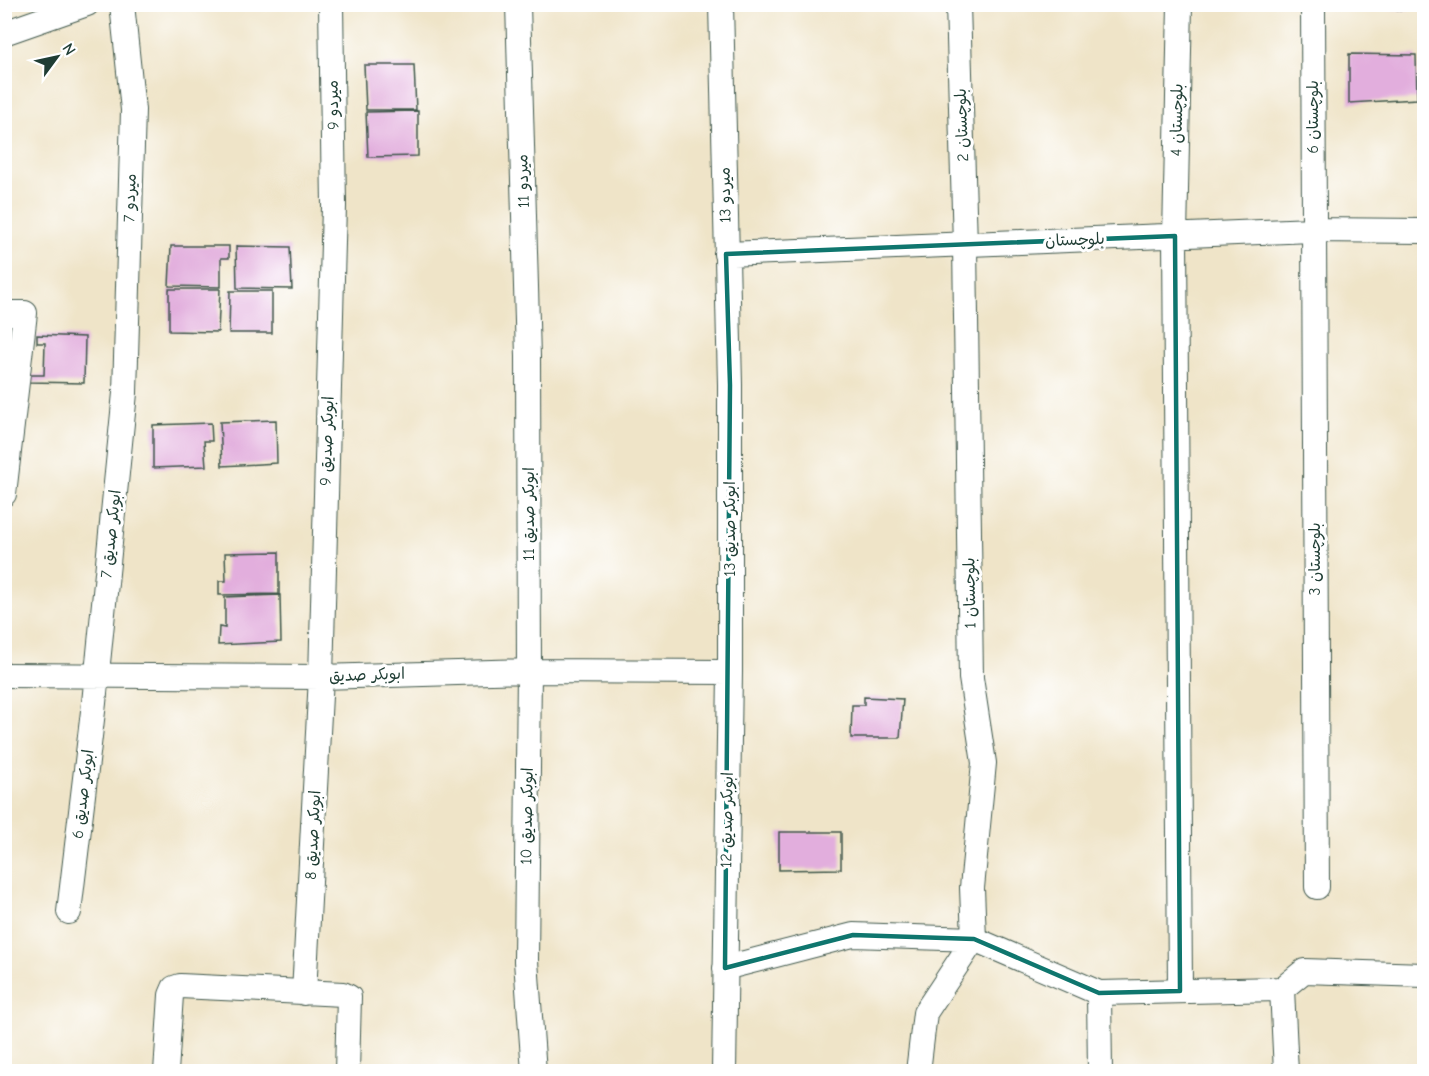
<svg xmlns="http://www.w3.org/2000/svg" width="1429" height="1076" viewBox="0 0 1429 1076" font-family="'Comic Neue','Playpen Sans Arabic',sans-serif">
  <style>
    .building { fill: #e2aedd }
    .lines { fill: none; stroke-linecap: round; stroke-linejoin: round }
    .minor-casing { stroke: #3e564a; stroke-width: 26 }
    .minor { stroke: #fff; stroke-width: 24 }
    .marked { fill: none; stroke: #0f766e; stroke-width: 4.5; stroke-linejoin: round }
    .labels { text-anchor: middle; dominant-baseline: central; stroke-width: 6; stroke-linejoin: round; paint-order: stroke }
    .street-label { font-size: 16px; fill: #1f3d34; stroke: #fff }
  </style>
  <rect width="100%" height="100%" fill="#fff"/>
  <filter id="ink" filterUnits="userSpaceOnUse"><feTurbulence type="fractalNoise" baseFrequency=".0167" numOctaves="2"/><feDisplacementMap in="SourceGraphic" scale="12" xChannelSelector="R" yChannelSelector="G"/><feConvolveMatrix kernelMatrix="1 2 1 2 8 2 1 2 1" color-interpolation-filters="sRGB"/></filter>
  <filter id="wash" filterUnits="userSpaceOnUse"><feTurbulence type="fractalNoise" baseFrequency=".008" numOctaves="4" result="noise"/><feDisplacementMap in="SourceGraphic" scale="24" xChannelSelector="R" yChannelSelector="G"/><feGaussianBlur stdDeviation="1.35" result="paint"/><feColorMatrix in="noise" values="0 0 0 0 0 0 0 0 0 0 0 0 0 0 0 0 0 1.4 0 .05"/><feComposite in="paint" operator="in"/></filter>
  <g filter="url(#wash)">
    <rect width="100%" height="100%" fill="#efe4c8"/>
    <g id="blocks">
      <path class="building" d="M1357 4H1408V10L1358 8Z
        M1349 54 1416 55 1417 99 1349 103Z
        M364 65H414L416 110H366Z
        M418 111V156L368 157 366 112Z
        M171 246H229V258H221V287L169 286Z
        M236 246 290 247 292 289 237 288Z
        M169 289H220L218 332 169 331Z
        M230 291H272V333H229Z
        M37 335 85 337 84 383 28 382V375H44L45 343H37Z
        M276 420 277 463 222 466 220 422Z
        M211 423 212 441H204L206 466 153 468V425Z
        M279 552V594L219 595V581H226L225 553Z
        M280 595 281 642 218 645 219 627 225 628V597Z
        M864 697 903 699 900 738H851L852 705H864Z
        M779 832H841V869L779 870Z"/>
    </g>
  </g>
  <g filter="url(#ink)">
    <use href="#blocks" fill-opacity="0" stroke="#3e564a" stroke-width="1.5"/>
    <g class="lines">
      <g class="minor-casing">
        <path id="minor" d="M518 4 528 357 529 671 526 961 534 1072
          M721 4 730 385V672L724 1072
          M958 4 965 245 971 678 984 763 972 888 974 939
          M1180 4 1175 236 1180 991
          M1313 4 1317 887
          M4 33 87 4
          M726 254 1312 230 1424 231
          M4 313H25L4 494
          M4 675 321 677 529 671 730 672
          M69 912 94 703 125 393 133 110 122 4
          M725 968 853 935 974 939 1099 993 1282 989 1304 971 1424 975
          M1282 989 1286 1072
          M304 993 321 677 334 206 331 4
          M1099 993 1100 1072
          M166 1072 171 995 174 988 180 986 343 994 349 997 347 1072
          M918 1072 925 1013 974 939"/>
      </g>
      <use href="#minor" class="minor"/>
    </g>
  </g>
  <path class="marked" d="M1175 236 1180 991 1099 993 974 939 853 935 725 968 730 385 726 254Z"/>
  <g class="labels">
    <g class="street-label">
      <text transform="translate(333 105) rotate(-91)">میردو 9</text>
      <text transform="translate(1313 117) rotate(-90)">بلوچستان 6</text>
      <text transform="translate(1177 120) rotate(-89)">بلوچستان 4</text>
      <text transform="translate(962 125) rotate(-92)">بلوچستان 2</text>
      <text transform="translate(523 181) rotate(-92)">میردو 11</text>
      <text transform="translate(725 195) rotate(-91)">میردو 13</text>
      <text transform="translate(130 198) rotate(-88)">میردو 7</text>
      <text transform="translate(1075 240) rotate(-2)">بلوچستان</text>
      <text transform="translate(327 441) rotate(-88)">ابوبکر صدیق 9</text>
      <text transform="translate(529 514) rotate(-90)">ابوبکر صدیق 11</text>
      <text transform="translate(730 529) rotate(-90)">ابوبکر صدیق 13</text>
      <text transform="translate(111 534) rotate(-84)">ابوبکر صدیق 7</text>
      <text transform="translate(1315 559) rotate(-90)">بلوچستان 3</text>
      <text transform="translate(970 593) rotate(-91)">بلوچستان 1</text>
      <text transform="translate(367 675) rotate(-2)">ابوبکر صدیق</text>
      <text transform="translate(83 794) rotate(-83)">ابوبکر صدیق 6</text>
      <text transform="translate(527 816) rotate(-89)">ابوبکر صدیق 10</text>
      <text transform="translate(727 820) rotate(-89)">ابوبکر صدیق 12</text>
      <text transform="translate(313 835) rotate(-87)">ابوبکر صدیق 8</text>
    </g>
  </g>
  <rect width="1429" height="1076" fill="none" stroke="#fff" stroke-width="24"/>
  <g transform="translate(57 57) rotate(57)" stroke="#ffffff" stroke-width="4.5" paint-order="stroke">
  <path d="M0-4.5L10 22L0 15L-10 22Z" fill="#1f3d34"/>
  <text y="-9" font-size="16" font-weight="bold" text-anchor="middle" fill="#1f3d34">N</text>
  </g>
</svg>
